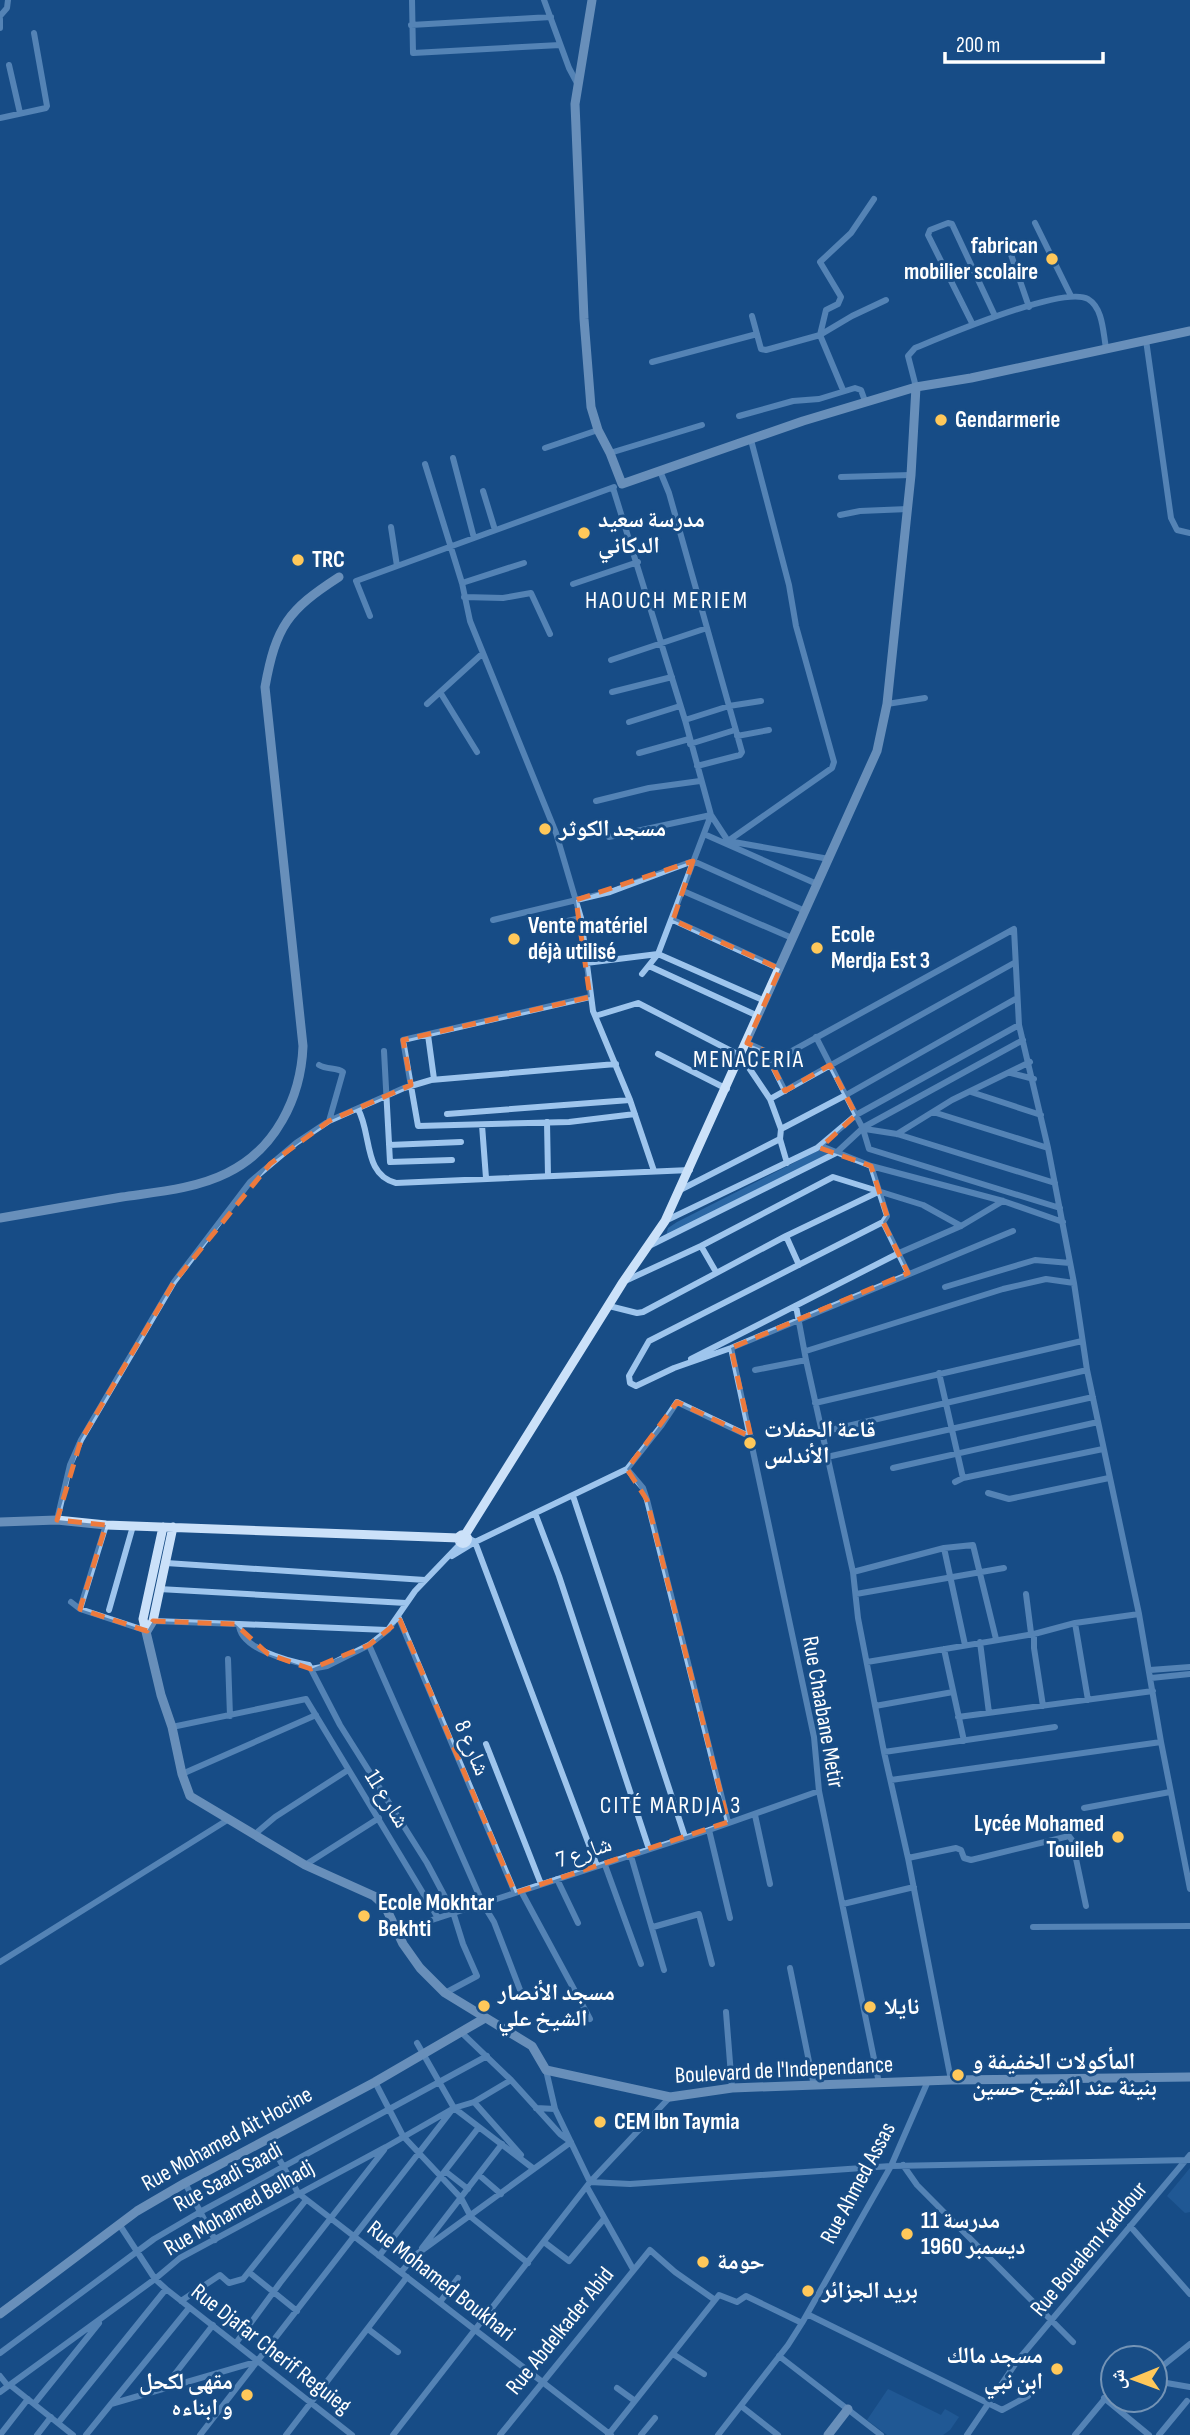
<svg xmlns="http://www.w3.org/2000/svg" width="1190" height="2435" viewBox="0 0 1190 2435" font-family="'Sofia Sans Condensed','Noto Naskh Arabic',sans-serif">
  <style>
    .green { fill: #2b67a4 }
    .lines { fill: none; stroke-linecap: round; stroke-linejoin: round }
    .street { stroke: #9ec5ed; stroke-width: 6 }
    .secondary { stroke: #cbe1f9; stroke-width: 9 }
    .marked { fill: none; stroke: #ed7a3d; stroke-width: 5; stroke-dasharray: 14 9; stroke-linejoin: round }
    .poi-dot { fill: #ffc85a; stroke: #184d86; stroke-width: 2.5 }
    .labels { text-anchor: middle; dominant-baseline: central; stroke-width: 6; stroke-linejoin: round; paint-order: stroke }
    .poi-label { font-size: 23px; font-weight: bold; fill: #fff; stroke: #184d86; text-anchor: start }
    .street-label { font-size: 23px; fill: #fff; stroke: #184d86 }
    .neighbourhood-label { font-size: 24px; letter-spacing: 2px; fill: #fff; stroke: #184d86 }
  </style>
  <rect width="100%" height="100%" fill="#184d86"/>
  <path class="green" d="M821 1149 828 1154 666 1236 668 1228 677 1222Z
    M1190 2168V2212L1185 2213 1167 2196Z
    M888 2389 941 2415 945 2409 959 2417 950 2430 943 2435H887L867 2420Z"/>
  <g class="lines">
    <path class="street" d="M412 0 413 53 560 45
      M544 0 569 68 577 83
      M0 16 7 8 8 0
      M0 19V28
      M411 25 551 17
      M9 65 20 113
      M0 118 46 108 47 106 34 33
      M1035 223 1071 296
      M1006 240 1029 307
      M752 316 761 349 766 350 820 335 852 316 886 300
      M972 323 928 235 930 230 948 223 952 224 995 316
      M1146 340 1171 518 1177 530 1190 533
      M652 362 757 334
      M916 387 908 356 915 348C944 336 1064 285 1088 299 1103 308 1103 332 1106 348
      M843 390 820 335 826 310 838 304 841 297 820 262 851 233 874 199
      M739 416 793 401 819 399 855 388 861 390 865 401
      M545 448 598 430
      M610 453 702 425
      M453 458 474 538
      M425 464 462 583 470 621 556 833 581 918 593 1011 630 1100 654 1171
      M660 471 669 493 742 752 740 755 697 766
      M841 477 911 475
      M483 491 495 530
      M840 515 860 511 908 509
      M391 527 397 566
      M462 583 524 563
      M573 584 638 562
      M464 597 503 598 531 593 550 634
      M370 616 356 581 614 487
      M611 660 707 628
      M440 692 477 752
      M612 692 672 677
      M427 704 483 653
      M887 704 925 698
      M685 720 729 706 761 701
      M629 722 680 706
      M737 736 769 730
      M690 744 735 730
      M639 753 689 739
      M596 801 649 788 700 781
      M704 834 817 884
      M609 837 711 815 685 720 613 488
      M728 841 832 768 834 762 796 626 789 585 751 440
      M683 891 792 938
      M493 920 610 892 693 861 805 911
      M673 920 780 969
      M549 925 581 918
      M586 963 658 954 765 1001
      M649 966 758 1016
      M642 974 658 954 711 815 728 841 829 859
      M590 997 403 1040 418 1126 569 1122 635 1114
      M595 1016 638 1003 741 1056 770 1099
      M428 1035 434 1079
      M816 1037 863 1129 869 1149 1060 1208
      M747 1043 765 1051 785 1091
      M384 1051 390 1162 452 1160
      M658 1054 727 1089
      M772 1062 1014 929 1019 1025 1048 1148 1074 1283 1087 1370 1139 1614 1161 1742 1190 1889
      M319 1065C327 1070 337 1067 343 1072L329 1121
      M1011 1073 1034 1079
      M971 1092 1041 1115
      M358 1109C372 1134 363 1175 396 1183L690 1170
      M933 1112 1048 1148
      M447 1114 630 1100
      M547 1122 548 1176
      M482 1125 486 1178
      M781 1129 846 1095 1017 998
      M865 1129 897 1134 1055 1183
      M897 1134 952 1100 1030 1062
      M389 1145 461 1142
      M821 1146 871 1166 1003 1201 1063 1222
      M787 1163 780 1139 781 1129 770 1099 1014 963
      M871 1166 887 1216 883 1222 908 1273
      M680 1190 780 1139
      M665 1221 817 1148 856 1115 1019 1025
      M883 1222 649 1341 629 1376 630 1383 636 1386 674 1368 731 1348 1013 1231
      M786 1236 799 1265
      M649 1246 836 1153 864 1127 1023 1040
      M701 1246 716 1272
      M625 1281 701 1246 833 1177 923 1205 961 1226
      M945 1287 1035 1260 1070 1263
      M609 1306 637 1313 643 1312 786 1236 878 1192
      M796 1306 806 1360 853 1572 858 1618 884 1752 908 1858 951 2080
      M731 1348 814 1737 819 1791 879 2083
      M806 1351 1003 1289 1046 1279 1074 1283
      M691 1359 899 1253 961 1226 1003 1201
      M755 1370 806 1360
      M939 1373 963 1478
      M815 1403 1082 1341
      M822 1432 1087 1370
      M827 1457 1093 1397
      M893 1468 1098 1422
      M627 1469 643 1488 647 1500 728 1822
      M955 1482 963 1478 1103 1449
      M988 1493 1009 1499 1109 1478
      M573 1496 685 1837
      M535 1513 559 1576 649 1849
      M57 1520 70 1465 81 1440 174 1282 250 1182 296 1143 329 1121 404 1088 431 1080 616 1064
      M467 1537 475 1542 597 1866
      M944 1548 965 1645
      M452 1556 475 1542 627 1469 661 1426 677 1402 751 1437
      M166 1563 425 1580
      M853 1572 944 1548 973 1545 996 1639
      M159 1589 406 1603
      M856 1594 1004 1568
      M1026 1594 1031 1633
      M71 1602 80 1609 147 1631
      M80 1609 106 1525
      M109 1610 133 1526
      M398 1616 515 1893
      M153 1621 239 1624C239 1649 289 1661 309 1665L311 1669 327 1666 369 1645 388 1630 415 1591 461 1543
      M1075 1623 1088 1700
      M239 1624 387 1630
      M1034 1634V1648L1043 1706
      M980 1642 989 1713
      M369 1645 483 1904 494 1922 522 1995
      M944 1649 964 1741
      M228 1659 230 1716
      M867 1662 1034 1634 1075 1623 1139 1614
      M311 1669 340 1725 427 1863 453 1912 463 1944 477 1976 445 1993
      M1150 1670 1190 1667
      M1151 1678 1190 1674
      M875 1706 953 1692
      M958 1717 1153 1691
      M172 1727 306 1699 438 1918
      M486 1744 541 1884
      M884 1752 1055 1727
      M182 1774 316 1715
      M891 1780 1161 1742
      M1084 1808 1170 1792
      M755 1815 770 1884
      M709 1830 730 1918
      M255 1834 275 1817 348 1770
      M631 1856 664 1970
      M908 1858 956 1848 961 1850 964 1858 971 1860 1069 1836 1072 1840 1086 1906
      M305 1865 379 1818
      M605 1865 641 1964
      M557 1879 578 1923
      M521 1891 590 2019
      M843 1904 914 1887
      M653 1927 699 1914 712 1964
      M1033 1927 1190 1926
      M398 1931 709 1830 819 1791
      M0 1962 229 1819
      M790 1968 814 2086
      M726 2012 732 2088
      M417 2043 454 2108 534 2169
      M546 2070 555 2109 590 2182 630 2184 891 2166 1190 2160
      M375 2082 403 2136 461 2198 471 2217 528 2263
      M474 2102 521 2155
      M536 2108 555 2109
      M268 2139 298 2193 611 2435
      M903 2165 917 2185 1073 2342
      M445 2171 468 2189
      M479 2175 501 2194
      M185 2183 215 2240
      M587 2187 633 2269
      M119 2224 155 2279 166 2289 352 2435
      M1130 2226 1190 2294
      M544 2242 569 2261 604 2219
      M422 2248 502 2144
      M379 2256 479 2127
      M401 2272 417 2254 571 2142 560 2134 511 2080 461 2032
      M250 2273 297 2311
      M181 2301 220 2275 229 2283 243 2279 306 2200
      M440 2302 458 2278
      M807 2314 1002 2410 1028 2396
      M368 2329 398 2352
      M236 2343 280 2283 384 2150
      M0 2353 154 2239 200 2212 487 2056
      M673 2354 704 2374
      M779 2356 881 2435
      M1155 2372 1190 2344
      M0 2376 8 2386
      M1155 2381 1190 2387
      M10 2385 73 2435
      M164 2388 213 2325
      M617 2388 635 2401
      M0 2392 155 2279 180 2258 386 2147 454 2108 474 2102 511 2080
      M1104 2398 1149 2435
      M34 2404 99 2323
      M111 2404 189 2308
      M741 2406 778 2435
      M58 2423 166 2289
      M0 2435 28 2399
      M37 2435 51 2417
      M86 2435 111 2404 256 2362
      M200 2435 452 2110
      M286 2435 407 2277
      M393 2435 590 2182 670 2097
      M500 2435 650 2250 675 2272 715 2300
      M608 2435 719 2295 737 2302 746 2296 802 2323
      M641 2435 655 2418
      M718 2435 788 2345 802 2323 891 2166 928 2081
      M967 2435 1018 2360 1190 2155
      M1075 2435 1113 2389
      M1159 2435 1187 2401"/>
    <path class="secondary" d="M592 0 575 104 584 319 591 407 598 430 610 453 622 484 803 421 916 387 971 378 1190 331
      M0 1218C41 1211 81 1204 122 1197 156 1192 195 1189 227 1173 275 1150 301 1098 303 1046L265 687C276 626 288 610 339 577
      M0 1522 57 1520 106 1525 459 1538
      M163 1527 143 1619 161 1695 172 1727 182 1774 190 1796 305 1865 374 1896 385 1906 403 1944 420 1968 445 1993 532 2046 546 2070 670 2097 732 2088 951 2080 1190 2077
      M458.5 1539a4.5 4.5 0 1 1 9 0a4.5 4.5 0 1 1-9 0Z
      M465 1535 623 1282 665 1221 877 751 887 704 911 475 916 387
      M147 1631 153 1621 173 1527
      M0 2314 137 2211 185 2183 375 2082 485 2018
      M828 2435 848 2409"/>
  </g>
  <path d="M0 0H1190V2435H0ZM693 861 673 920 780 969 747 1043 765 1051 785 1091 830 1065 856 1115 820 1148 871 1166 887 1216 883 1222 908 1273 731 1348 751 1437 677 1402 627 1469 647 1500 728 1822 515 1893 400 1620 369 1645 311 1669 268 1654 235 1624 153 1621 147 1631 80 1609 106 1525 57 1520 81 1440 174 1282 270 1164 329 1121 411 1085 403 1040 590 997 576 900Z" fill="#184d86" fill-opacity=".55" fill-rule="evenodd"/>
  <path class="marked" d="M693 861 673 920 780 969 747 1043 765 1051 785 1091 830 1065 856 1115 820 1148 871 1166 887 1216 883 1222 908 1273 731 1348 751 1437 677 1402 627 1469 647 1500 728 1822 515 1893 400 1620 369 1645 311 1669 268 1654 235 1624 153 1621 147 1631 80 1609 106 1525 57 1520 81 1440 174 1282 270 1164 329 1121 411 1085 403 1040 590 997 576 900Z"/>
  <g class="poi-dot">
    <circle cx="1052" cy="259" r="7"/>
    <circle cx="941" cy="420" r="7"/>
    <circle cx="584" cy="533" r="7"/>
    <circle cx="298" cy="560" r="7"/>
    <circle cx="545" cy="829" r="7"/>
    <circle cx="514" cy="939" r="7"/>
    <circle cx="817" cy="948" r="7"/>
    <circle cx="750" cy="1443" r="7"/>
    <circle cx="1118" cy="1837" r="7"/>
    <circle cx="364" cy="1916" r="7"/>
    <circle cx="484" cy="2006" r="7"/>
    <circle cx="870" cy="2007" r="7"/>
    <circle cx="958" cy="2075" r="7"/>
    <circle cx="600" cy="2122" r="7"/>
    <circle cx="907" cy="2234" r="7"/>
    <circle cx="703" cy="2262" r="7"/>
    <circle cx="808" cy="2291" r="7"/>
    <circle cx="1057" cy="2369" r="7"/>
    <circle cx="247" cy="2395" r="7"/>
  </g>
  <g class="labels">
    <g class="poi-label">
      <text x="1038" y="246" text-anchor="end">fabrican<tspan x="1038" dy="26">mobilier scolaire</tspan></text>
      <text x="955" y="420">Gendarmerie</text>
      <text x="598" y="520">مدرسة سعيد<tspan x="598" dy="26">الدكاني</tspan></text>
      <text x="312" y="560">TRC</text>
      <text x="559" y="829">مسجد الكوثر</text>
      <text x="528" y="926">Vente matériel<tspan x="528" dy="26">déjà utilisé</tspan></text>
      <text x="831" y="935">Ecole<tspan x="831" dy="26">Merdja Est 3</tspan></text>
      <text x="764" y="1430">قاعة الحفلات<tspan x="764" dy="26">الأندلس</tspan></text>
      <text x="1104" y="1824" text-anchor="end">Lycée Mohamed<tspan x="1104" dy="26">Touileb</tspan></text>
      <text x="378" y="1903">Ecole Mokhtar<tspan x="378" dy="26">Bekhti</tspan></text>
      <text x="498" y="1993">مسجد الأنصار<tspan x="498" dy="26">الشيخ علي</tspan></text>
      <text x="884" y="2007">نايلا</text>
      <text x="972" y="2062">المأكولات الخفيفة و<tspan x="972" dy="26">بنينة عند الشيخ حسين</tspan></text>
      <text x="614" y="2122">CEM Ibn Taymia</text>
      <text x="921" y="2221">مدرسة 11<tspan x="921" dy="26">ديسمبر 1960</tspan></text>
      <text x="717" y="2262">حومة</text>
      <text x="822" y="2291">بريد الجزائر</text>
      <text x="1043" y="2356" text-anchor="end">مسجد مالك<tspan x="1043" dy="26">ابن نبي</tspan></text>
      <text x="233" y="2382" text-anchor="end">مقهى لكحل<tspan x="233" dy="26">و ابناءه</tspan></text>
    </g>
    <g class="street-label">
      <text transform="translate(823 1712) rotate(80)">Rue Chaabane Metir</text>
      <text transform="translate(472 1748) rotate(67)">شارع 8</text>
      <text transform="translate(387 1799) rotate(58)">شارع 11</text>
      <text transform="translate(584 1852) rotate(-18)">شارع 7</text>
      <text transform="translate(784 2070) rotate(-3)">Boulevard de l'Independance</text>
      <text transform="translate(227 2139) rotate(-29)">Rue Mohamed Ait Hocine</text>
      <text transform="translate(228 2177) rotate(-29)">Rue Saadi Saadi</text>
      <text transform="translate(858 2183) rotate(-62)">Rue Ahmed Assas</text>
      <text transform="translate(239 2208) rotate(-30)">Rue Mohamed Belhadj</text>
      <text transform="translate(1089 2249) rotate(-50)">Rue Boualem Kaddour</text>
      <text transform="translate(441 2281) rotate(38)">Rue Mohamed Boukhari</text>
      <text transform="translate(560 2331) rotate(-51)">Rue Abdelkader Abid</text>
      <text transform="translate(271 2349) rotate(38)">Rue Djafar Cherif Reguieg</text>
    </g>
    <g class="neighbourhood-label">
      <text x="667" y="600">HAOUCH MERIEM</text>
      <text x="749" y="1059">MENACERIA</text>
      <text x="671" y="1805">CITÉ MARDJA 3</text>
    </g>
  </g>
  <g transform="translate(1134 2379) rotate(269)"><circle r="33" fill="#184d86" stroke="#7494b6" stroke-width="2"/>
  <path d="M0-5L12 26L0 18L-12 26Z" fill="#ffc85a"/>
  <text y="-10" font-size="19" font-weight="bold" text-anchor="middle" fill="#ffffff">ش</text>
  </g>
  <path d="M945 52v10h158v-10" fill="none" stroke="#ffffff" stroke-width="3.5"/>
  <text x="956" y="52" font-size="21" fill="#ffffff" stroke="#184d86" stroke-width="5" paint-order="stroke">200 m</text>
</svg>
